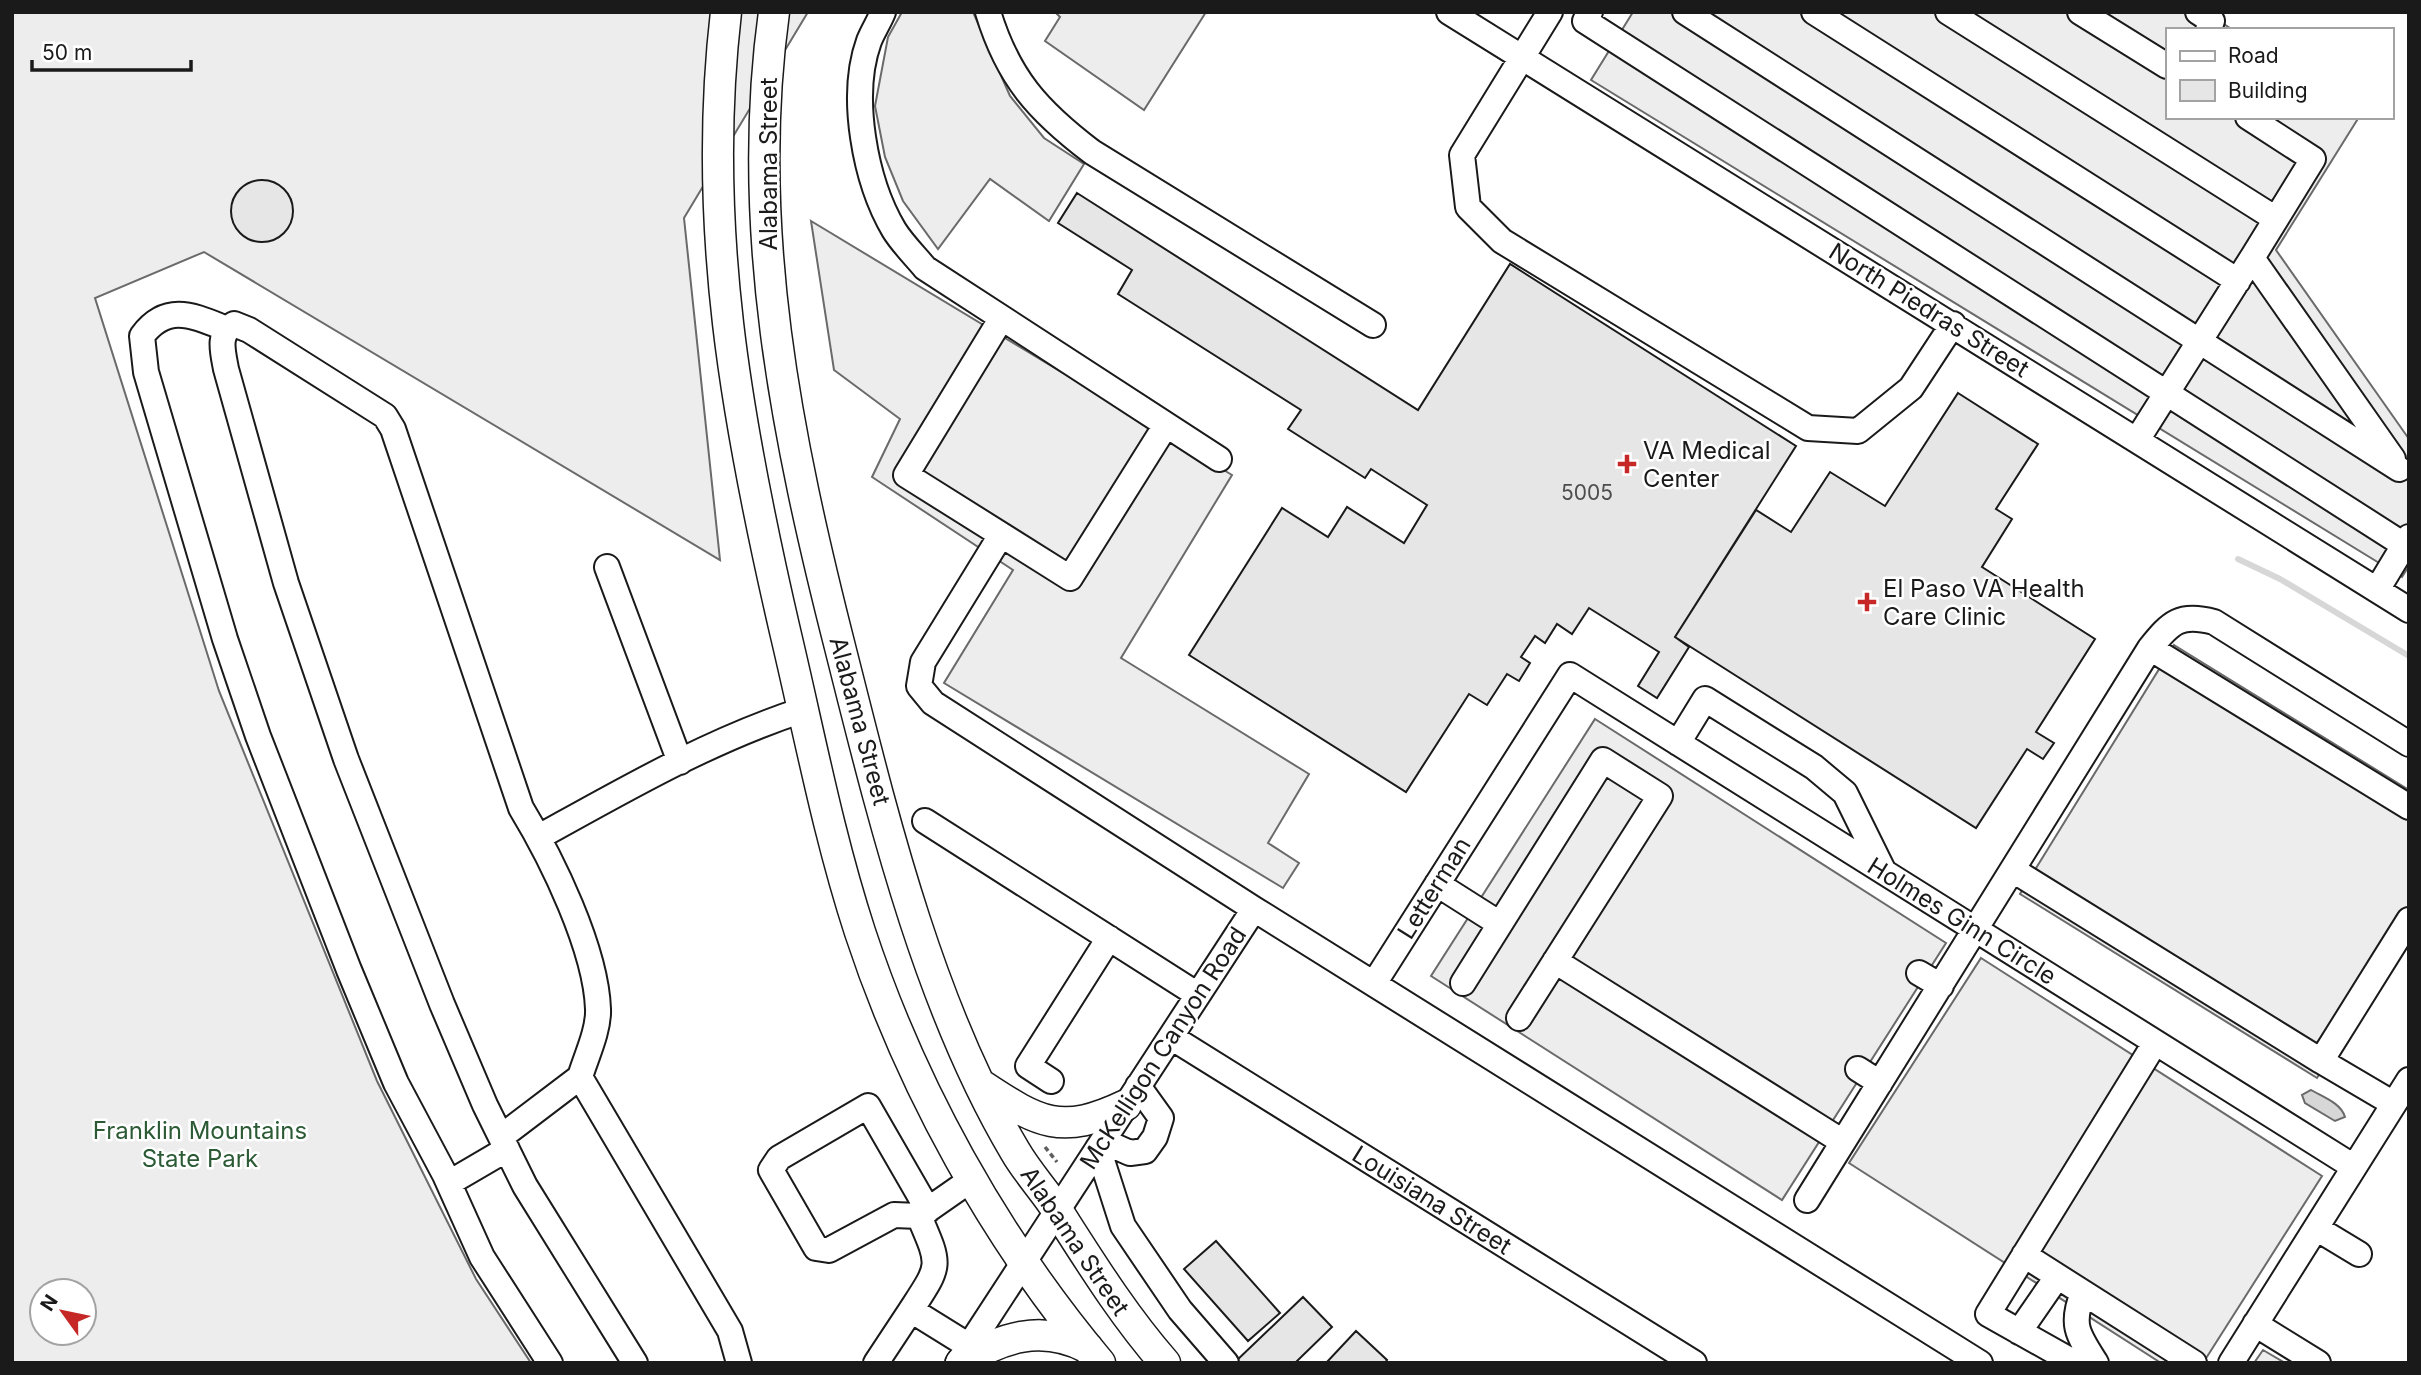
<svg xmlns="http://www.w3.org/2000/svg" width="2421" height="1375" viewBox="0 0 2421 1375" font-family="Inter,sans-serif">
  <style>
    .built { fill: #ededed; stroke: #6a6a6a; stroke-width: 2; fill-rule: evenodd }
    .water { fill: #d7d7d7; stroke: #6a6a6a; stroke-width: 2 }
    .lines { fill: none; stroke-linecap: round; stroke-linejoin: round }
    .stream { stroke: #d7d7d7; stroke-width: 6 }
    .building { fill: #e6e6e6; stroke: #1a1a1a; stroke-width: 2 }
    .minor-casing { stroke: #1a1a1a; stroke-width: 28 }
    .major-casing { stroke: #1a1a1a; stroke-width: 33 }
    .path { stroke: #5f5f5f; stroke-width: 3.5; stroke-dasharray: 5 3.5; stroke-linecap: butt }
    .minor { stroke: #fff; stroke-width: 24 }
    .major { stroke: #fff; stroke-width: 30 }
    .poi-dot { fill: #c62828; stroke: #fff; stroke-width: 2.5 }
    .labels { text-anchor: middle; dominant-baseline: central; stroke-width: 5; stroke-linejoin: round; paint-order: stroke }
    .number-label { font-size: 21px; fill: #4d4d4d }
    .street-label { font-size: 24px; fill: #1a1a1a; stroke: #fff }
    .poi-label { font-size: 24px; fill: #1a1a1a; stroke: #fff; text-anchor: start }
    .park-label { font-size: 24px; fill: #2b5a34; stroke: #fff }
  </style>
  <rect width="100%" height="100%" fill="#fff"/>
  <path class="built" d="M12 12H808L684 218 720 560 204 252 95 298 219 691 377 1081 476 1279 531 1363H12ZM42 1291H84V1333H42Z
    M902 12H973L1010 96 1044 138 1084 164 1049 221 990 179 938 249 903 201 885 157 875 106 888 37Z
    M1055 12H1206L1144 110 1045 41 1060 17Z
    M1633 12H2205L2233 30H2167V117H2359L2276 250 2409 439V566L2402 577 1591 80Z
    M811 221 1232 475 1121 658 1309 774 1268 843 1299 863 1283 888 944 683 1013 570 872 477 900 419 834 370Z
    M2174 645 2409 790V931L2317 1078 2020 894Z
    M1595 719 1946 943 1782 1200 1431 976Z
    M1981 958 2322 1176 2203 1363H2161L1849 1163Z
    M2263 1350 2285 1363H2254Z"/>
  <path class="water" d="M2311 1090C2323 1097 2341 1103 2345 1117L2335 1121 2305 1103 2302 1095Z"/>
  <g class="lines">
    <path class="stream" d="M2238 559 2280 579 2409 656"/>
  </g>
  <path class="building" d="M231 211a31 31 0 1 1 62 0a31 31 0 1 1-62 0Z
    M1077 193 1418 410 1510 264 1796 446 1675 637 1689 647 1657 698 1638 686 1659 652 1589 608 1572 634 1557 624 1545 643 1535 636 1521 657 1530 663 1519 681 1507 674 1487 705 1469 694 1406 792 1189 655 1282 508 1328 537 1347 507 1404 543 1427 505 1371 469 1365 478 1288 429 1301 410 1118 294 1132 270 1058 223Z
    M1958 393 2038 444 1996 509 2012 519 1982 567 2095 639 2036 732 2054 743 2043 759 2027 749 1976 828 1675 637 1756 510 1791 532 1830 472 1885 506Z
    M1216 1241 1280 1313 1248 1341 1184 1269Z
    M1303 1297 1332 1327 1295 1363H1234Z
    M1356 1331 1387 1360 1385 1363H1326Z"/>
  <g class="lines">
    <g class="minor-casing">
      <path id="minor" d="M883 12C879 22 873 31 869 41 849 96 865 181 894 230 902 243 915 256 925 268L1219 459
        M988 12C1008 78 1038 111 1092 152L1373 325
        M1449 12 2409 610
        M1550 12 1462 155 1468 207 1502 241 1808 428 1858 431 1911 388 1953 324
        M1590 12 1585 21 2404 545
        M1685 12 2399 469
        M1814 12 2238 281
        M1948 12 2276 219
        M2080 12 2167 66
        M2198 12 2212 21 2208 30
        M2248 117 2313 159 2252 258
        M1001 319 906 475 1070 578 1166 425
        M227 329C194 316 167 302 142 336L146 372 225 639 258 736 349 970 396 1083 445 1175 482 1257 550 1363
        M2137 440 2252 258 2393 459
        M1001 535 923 662 919 686 933 703 1254 909 1980 1363
        M607 567 680 762
        M2377 590 2409 537
        M2150 648 2409 807
        M1678 743 1705 699 1814 767 1845 793 1884 872
        M925 821 1198 995
        M539 837C624 790 710 740 803 710
        M2013 870 2321 1061
        M1437 884 1500 924
        M1555 961 1843 1142
        M1919 973 1941 986
        M1375 982 1570 675 2354 1167
        M1463 983 1603 760 1660 796 1519 1018
        M1171 1037 1694 1363
        M1858 1069 1880 1083
        M1051 1081 1028 1066 1109 938
        M2394 1104 2321 1061 2409 920
        M501 1137 580 1077
        M1103 1141 1130 1153 1145 1151 1155 1137 1161 1118 1138 1086
        M1098 1148 1123 1226 1180 1310 1226 1363
        M449 1183 507 1149
        M1807 1200 2150 648C2171 622 2180 613 2214 622L2409 744
        M919 1216 894 1215 829 1250 816 1248 771 1170 779 1158 868 1106 928 1210
        M2316 1228 2359 1254
        M2024 1255 2194 1363
        M2083 1293C2070 1325 2078 1335 2096 1363
        M911 1310C941 1264 941 1267 919 1216L972 1179
        M2255 1324 2318 1363
        M2019 1332 2057 1277
        M635 1363 525 1186 485 1105 442 1004 346 759 286 583 226 369C223 352 217 334 234 324L249 330 385 416 393 429 521 808C552 859 596 949 598 1009 599 1030 586 1057 580 1077L730 1331 739 1363
        M876 1363 911 1310 969 1346
        M958 1363 1254 909
        M2075 1363 1988 1314 2155 1043
        M2231 1363 2409 1080"/>
    </g>
    <g class="major-casing">
      <path id="major" d="M726 12C701 226 737 424 785 631 809 732 828 834 860 932 911 1087 995 1238 1100 1363
        M774 12C744 228 787 439 840 647 882 813 927 1003 1015 1151 1027 1172 1044 1190 1057 1210 1091 1263 1123 1315 1165 1363
        M983 1086C1039 1123 1061 1136 1126 1105
        M961 1363C1001 1337 1042 1324 1088 1348"/>
    </g>
    <path class="path" d="M1045 1147 1057 1162"/>
    <use href="#minor" class="minor"/>
    <use href="#major" class="major"/>
  </g>
  <g class="poi-dot">
    <path d="M1623.5 453.5h7v7h7v7h-7v7h-7v-7h-7v-7h7z"/>
    <path d="M1863.5 591.5h7v7h7v7h-7v7h-7v-7h-7v-7h7z"/>
  </g>
  <g class="labels">
    <g class="number-label">
      <text x="1587" y="492">5005</text>
    </g>
    <g class="street-label">
      <text transform="translate(768 164) rotate(-90)">Alabama Street</text>
      <text transform="translate(1929 310) rotate(32)">North Piedras Street</text>
      <text transform="translate(860 721) rotate(75)">Alabama Street</text>
      <text transform="translate(1434 888) rotate(-58)">Letterman</text>
      <text transform="translate(1962 921) rotate(32)">Holmes Ginn Circle</text>
      <text transform="translate(1163 1048) rotate(-57)">McKelligon Canyon Road</text>
      <text transform="translate(1432 1200) rotate(32)">Louisiana Street</text>
      <text transform="translate(1075 1241) rotate(56)">Alabama Street</text>
    </g>
    <g class="poi-label">
      <text x="1643" y="450">VA Medical<tspan x="1643" dy="28">Center</tspan></text>
      <text x="1883" y="588">El Paso VA Health<tspan x="1883" dy="28">Care Clinic</tspan></text>
    </g>
    <g class="park-label">
      <text x="200" y="1130">Franklin Mountains<tspan x="200" dy="28">State Park</tspan></text>
    </g>
  </g>
  <rect width="2421" height="1375" fill="none" stroke="#1a1a1a" stroke-width="28"/>
  <rect x="2166" y="28" width="228" height="91" fill="#ffffff" stroke="#a3a3a3" stroke-width="2"/>
  <rect x="2180" y="51" width="35" height="10" fill="#ffffff" stroke="#a3a3a3" stroke-width="2"/>
  <text x="2228" y="63" font-size="21" fill="#1a1a1a">Road</text>
  <rect x="2180" y="80" width="35" height="21" fill="#e6e6e6" stroke="#a3a3a3" stroke-width="2"/>
  <text x="2228" y="98" font-size="21" fill="#1a1a1a">Building</text>
  <g transform="translate(63 1312) rotate(303)"><circle r="33" fill="#ffffff" stroke="#a3a3a3" stroke-width="2"/>
  <path d="M0-5L12 26L0 18L-12 26Z" fill="#c62828"/>
  <text y="-10" font-size="19" font-weight="bold" text-anchor="middle" fill="#1a1a1a">N</text>
  </g>
  <path d="M32 60v10h159v-10" fill="none" stroke="#1a1a1a" stroke-width="3.5"/>
  <text x="42" y="60" font-size="21" fill="#1a1a1a" stroke="#ffffff" stroke-width="5" paint-order="stroke">50 m</text>
</svg>
